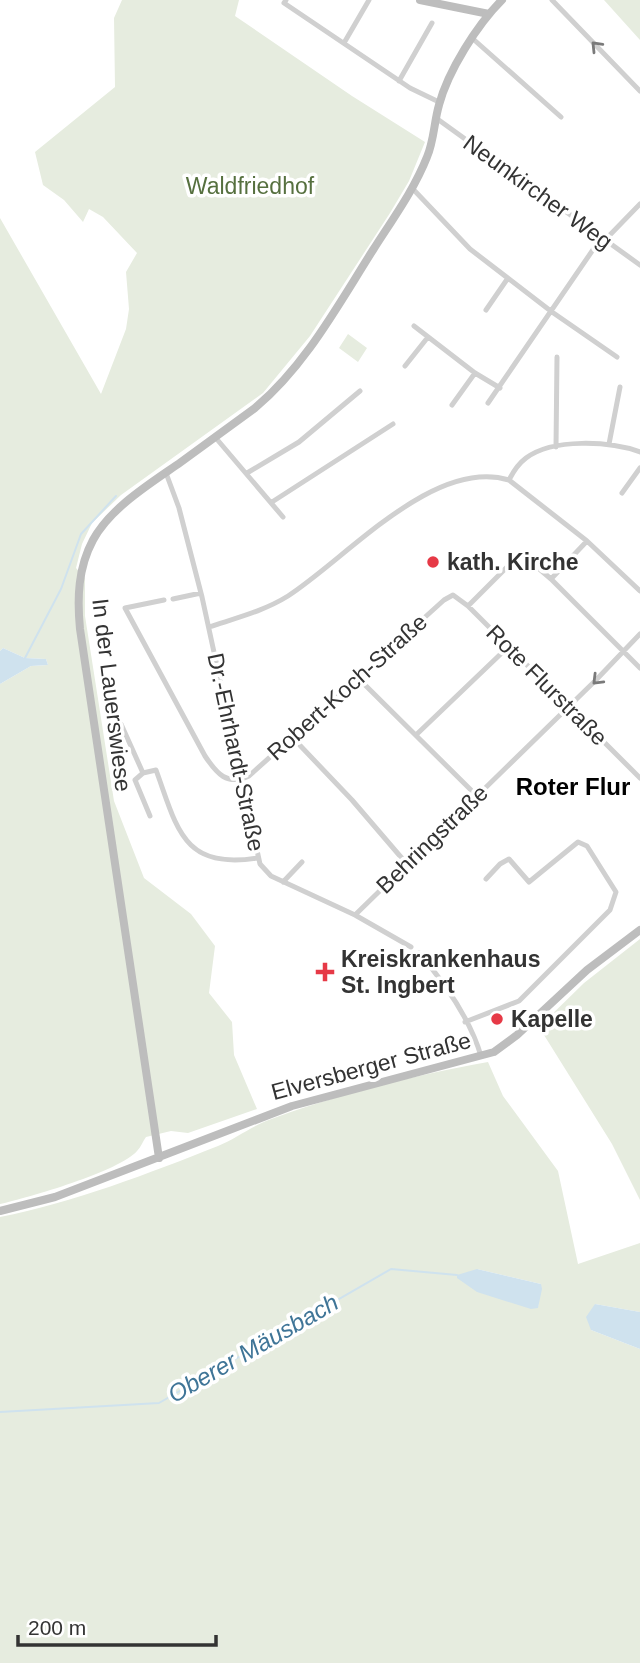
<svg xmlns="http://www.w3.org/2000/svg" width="640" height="1663" viewBox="0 0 640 1663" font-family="Arial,sans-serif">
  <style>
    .green { fill: #e6ecdf; fill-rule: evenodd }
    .water { fill: #cfe2ee }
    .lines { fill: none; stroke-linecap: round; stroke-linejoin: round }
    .stream { stroke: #cfe2ee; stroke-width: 2 }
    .street { stroke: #d0d0d0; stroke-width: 5 }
    .secondary { stroke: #bdbdbd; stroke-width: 8 }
    .oneway { stroke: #7a7a7a }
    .poi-dot { fill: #e63946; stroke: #fff; stroke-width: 2.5 }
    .labels { text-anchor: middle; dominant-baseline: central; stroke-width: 7; stroke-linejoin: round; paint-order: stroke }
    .park-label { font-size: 23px; fill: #56703f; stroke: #fff }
    .street-label { font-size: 23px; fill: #333; stroke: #fff }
    .poi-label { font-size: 23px; font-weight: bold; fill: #333; stroke: #fff; text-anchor: start }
    .neighbourhood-label { font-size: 24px; font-weight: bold; fill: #000; stroke: #fff }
    .water-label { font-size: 24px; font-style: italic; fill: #3f7597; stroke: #fff }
  </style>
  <rect width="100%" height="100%" fill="#fff"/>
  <path class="green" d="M122 0H239L235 16 352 96 425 142 409 181 390 213 310 336 263 393 121 495 92 523 82 544 76 568 85 578V616L114 801 144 878 191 914 215 946 209 993 232 1022 234 1055 257 1109 188 1133 171 1131 146 1137C143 1141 141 1147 137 1151 120 1171 28 1198 0 1204V684L31 666 48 665 46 659 25 658 3 648 0 651V218L101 394 126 329 129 309 126 272 137 253 103 217 89 209 83 222 64 200 43 185 35 152 115 87 114 18Z
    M604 0H640V40Z
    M348 334 367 348 358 362 339 348Z
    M640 939V1200L612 1144 539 1027 584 983Z
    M488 1062 503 1096 558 1171 578 1264 640 1243V1312L595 1304 591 1330 640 1349V1663H0V1217C72 1203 150 1173 218 1146 235 1139 249 1128 266 1121 335 1095 415 1075 488 1062ZM477 1269 541 1284 538 1307Z"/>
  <path class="water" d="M3 648 25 658 46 659 48 665 31 666 0 684V651Z
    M477 1269 541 1284 542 1289 538 1308 531 1309 477 1292 457 1278V1275Z
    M595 1304 640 1312V1349L591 1330 586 1317Z"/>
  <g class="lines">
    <path class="stream" d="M25 658 61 589 81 534 116 496
      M0 1412 159 1403 391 1269 457 1275"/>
    <path class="street" d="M286 0 284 3 410 88 439 102
      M552 0 640 91
      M472 38 561 117
      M344 43 369 0
      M399 81 432 23
      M436 118 640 265
      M412 188 470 249 552 312 617 357
      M605 240 640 204
      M486 310 508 278
      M414 326 475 373 500 388
      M405 366 428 337
      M488 403 601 238
      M452 405 475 373
      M215 437 283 517
      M609 444 620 387
      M556 447 557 357
      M166 473 179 508 202 597 260 864 271 876 355 915 411 947
      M247 473 299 442 360 391
      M509 480C513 472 518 464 526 458 553 438 610 441 640 452
      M622 493 640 468
      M272 502 393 424
      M551 579 587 541
      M173 599 201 593
      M164 600 125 608 205 756C217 774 227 786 249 776L444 600 453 595 468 606 640 778
      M468 606 518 556 523 555 551 579 640 668
      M209 627C236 618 264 611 288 596 347 558 434 457 509 480L587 541 640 591
      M358 678 477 796
      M121 724 143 773
      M417 734 509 646
      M292 737 352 800 406 863
      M150 816 135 780 143 773 156 770C177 827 182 870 257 858
      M283 882 302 862
      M355 915 596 680 640 634
      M419 953C444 982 470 1019 481 1056
      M465 1022 519 1001 610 910 616 892 587 846 578 842 529 882 509 859 500 864 486 879"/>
    <path class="secondary" d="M420 0 489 14
      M159 1158 80 629C77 598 78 568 93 540 111 507 151 483 181 462 206 444 230 426 255 408 306 365 338 305 373 250 392 220 414 190 427 157 434 141 434 122 439 105 448 71 477 25 502 0
      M0 1211 55 1197 292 1106 494 1052 517 1035 587 970 640 930"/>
  </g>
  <defs><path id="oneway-chevron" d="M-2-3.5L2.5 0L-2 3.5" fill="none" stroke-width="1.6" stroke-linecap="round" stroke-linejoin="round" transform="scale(1.75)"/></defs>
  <g class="oneway">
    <use href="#oneway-chevron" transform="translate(596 46) rotate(-134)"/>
    <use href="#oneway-chevron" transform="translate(597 680) rotate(135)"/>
  </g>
  <g class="poi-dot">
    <circle cx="433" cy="562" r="7"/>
    <path d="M321.5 961.5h7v7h7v7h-7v7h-7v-7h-7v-7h7z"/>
    <circle cx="497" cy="1019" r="7"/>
  </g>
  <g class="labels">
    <g class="park-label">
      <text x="250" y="186">Waldfriedhof</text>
    </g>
    <g class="street-label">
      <text transform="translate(538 192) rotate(36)">Neunkircher Weg</text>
      <text transform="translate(547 685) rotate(45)">Rote Flurstraße</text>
      <text transform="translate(347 687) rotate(-42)">Robert-Koch-Straße</text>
      <text transform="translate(112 695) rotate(83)">In der Lauerswiese</text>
      <text transform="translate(236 752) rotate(78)">Dr.-Ehrhardt-Straße</text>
      <text transform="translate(432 839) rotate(-44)">Behringstraße</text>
      <text transform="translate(371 1066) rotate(-15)">Elversberger Straße</text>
    </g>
    <g class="poi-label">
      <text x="447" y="562">kath. Kirche</text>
      <text x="341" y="959">Kreiskrankenhaus<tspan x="341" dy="26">St. Ingbert</tspan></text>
      <text x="511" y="1019">Kapelle</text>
    </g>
    <g class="neighbourhood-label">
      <text x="573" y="786">Roter Flur</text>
    </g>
    <g class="water-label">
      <text transform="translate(253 1348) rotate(-30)">Oberer Mäusbach</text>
    </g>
  </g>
  <path d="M18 1635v10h198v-10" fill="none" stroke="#333333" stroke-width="3.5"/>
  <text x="28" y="1635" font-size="21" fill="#333333" stroke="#ffffff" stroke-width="5" paint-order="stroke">200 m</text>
</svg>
